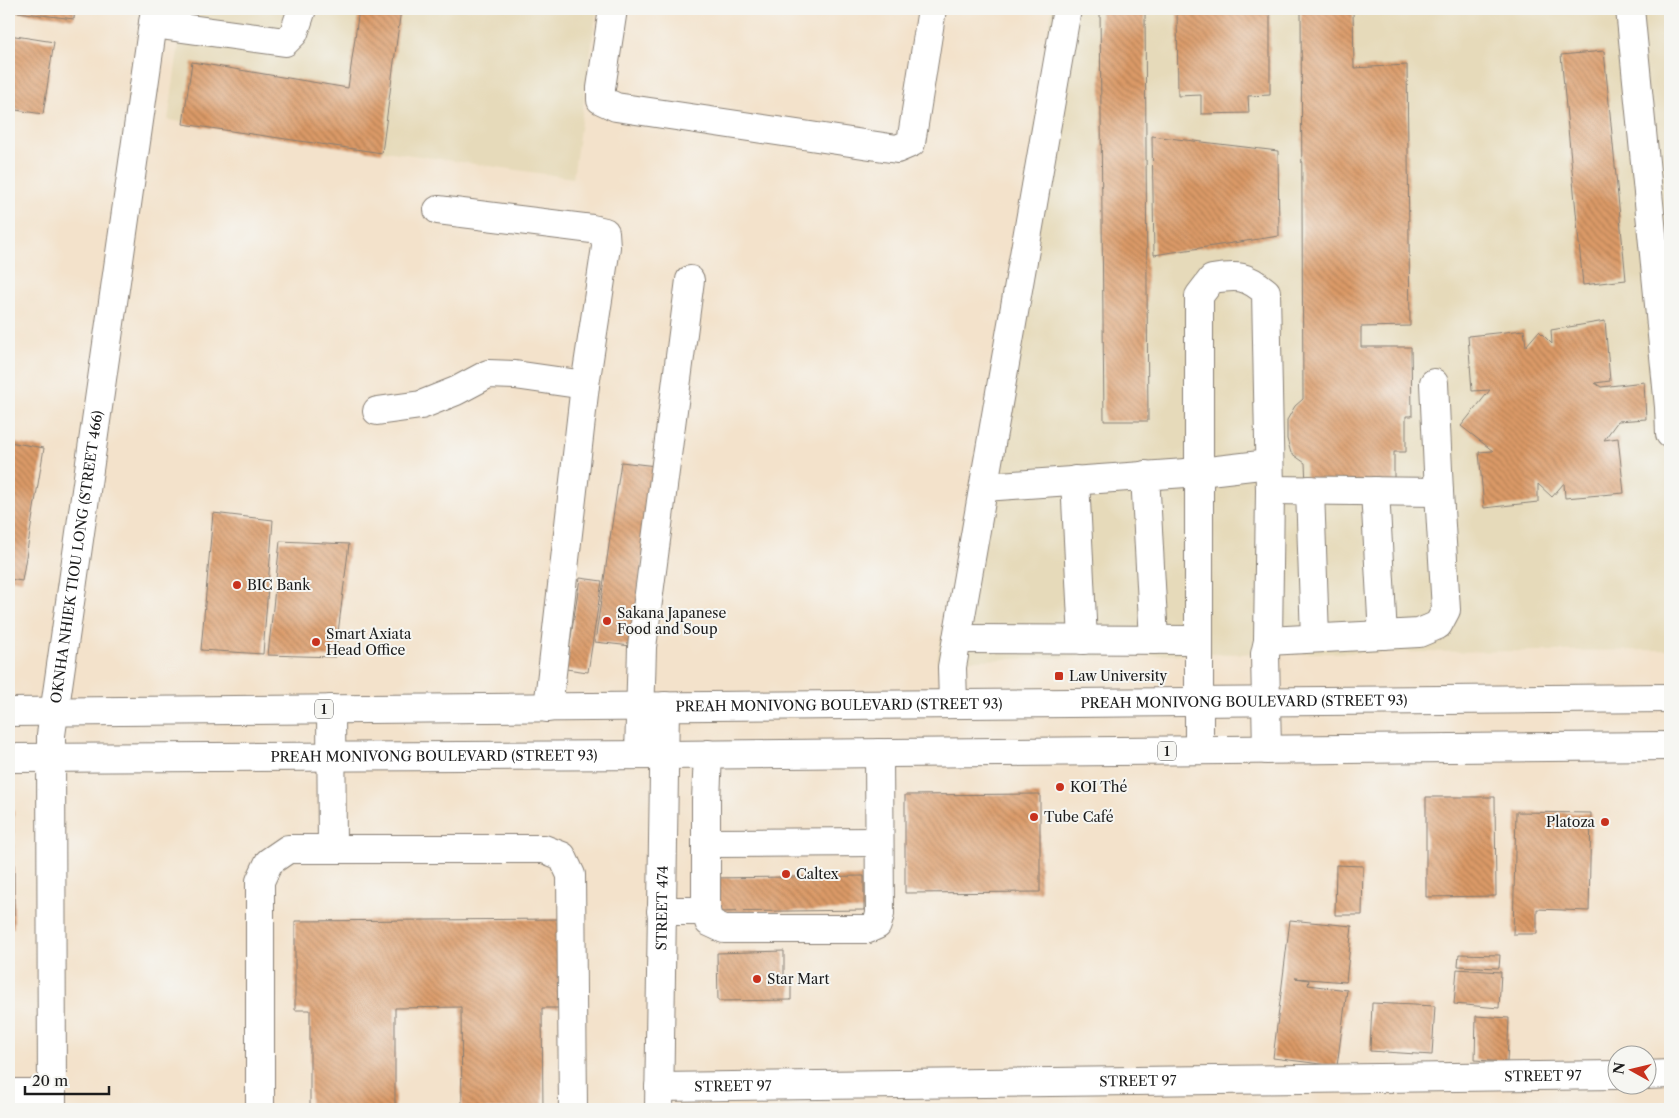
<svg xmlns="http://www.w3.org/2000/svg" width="1679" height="1118" viewBox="0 0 1679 1118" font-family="'Libre Caslon Text',serif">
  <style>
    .built { fill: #e6daba }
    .building { fill: url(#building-back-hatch) }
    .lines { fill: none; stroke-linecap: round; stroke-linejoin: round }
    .minor-casing { stroke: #887f74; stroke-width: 30 }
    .highway-casing { stroke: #887f74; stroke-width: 30 }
    .minor { stroke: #fff; stroke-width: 28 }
    .highway { stroke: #fff; stroke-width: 28 }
    .poi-dot { fill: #c8321e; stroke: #f6f6f2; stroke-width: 2 }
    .labels { text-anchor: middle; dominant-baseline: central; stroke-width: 4; stroke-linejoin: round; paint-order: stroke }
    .shield { fill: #f6f6f2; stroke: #5d5d5c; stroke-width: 1 }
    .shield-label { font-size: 12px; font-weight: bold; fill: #1c1c1c }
    .street-label { font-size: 14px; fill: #1c1c1c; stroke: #f6f6f2 }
    .poi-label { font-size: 14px; fill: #1c1c1c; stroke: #f6f6f2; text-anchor: start }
  </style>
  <defs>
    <pattern id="building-back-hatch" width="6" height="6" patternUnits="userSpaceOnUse" patternTransform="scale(1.25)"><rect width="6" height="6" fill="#db9a67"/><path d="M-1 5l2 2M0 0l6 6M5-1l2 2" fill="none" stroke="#b17d54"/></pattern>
  </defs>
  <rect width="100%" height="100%" fill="#f6f6f2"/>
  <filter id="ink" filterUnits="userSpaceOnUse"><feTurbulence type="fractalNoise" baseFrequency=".02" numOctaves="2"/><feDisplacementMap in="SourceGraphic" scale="10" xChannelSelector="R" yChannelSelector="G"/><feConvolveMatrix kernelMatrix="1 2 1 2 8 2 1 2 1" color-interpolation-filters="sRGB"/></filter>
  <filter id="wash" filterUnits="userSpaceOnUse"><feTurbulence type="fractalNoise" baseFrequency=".0096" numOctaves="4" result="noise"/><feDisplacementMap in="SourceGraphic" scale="20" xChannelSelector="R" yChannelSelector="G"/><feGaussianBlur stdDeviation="1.12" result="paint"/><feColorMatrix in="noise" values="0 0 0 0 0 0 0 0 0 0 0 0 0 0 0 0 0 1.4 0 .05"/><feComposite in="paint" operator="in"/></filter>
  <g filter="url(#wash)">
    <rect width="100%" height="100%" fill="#f3e2cb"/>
    <path class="built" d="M184 9H597L573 178 168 120Z
      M1052 9H1670V650L1199 654 937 661 1016 247Z"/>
    <g id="blocks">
      <path class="building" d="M9 9H75L74 19 9 11Z
        M359 9H401L382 153 183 124 192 62 348 88Z
        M1100 9H1145L1148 421H1104Z
        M1177 9H1270V95L1248 96 1249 113 1201 114V95L1178 96Z
        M1301 9H1353L1354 68 1407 65 1410 326 1361 327V347H1411L1412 416H1406V452H1394V483L1306 484 1305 463 1291 453 1287 439V420L1295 406 1303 399Z
        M9 35 54 42 43 114 9 109Z
        M1604 51 1626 280 1583 285 1561 55Z
        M1152 136 1278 151 1279 236 1154 255Z
        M1605 321 1610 381 1595 383 1601 387 1644 382 1646 419 1618 421 1604 440 1618 438 1624 493 1565 498 1564 483 1552 497 1538 484V502L1484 508 1479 452 1493 451 1461 426 1490 390 1472 391 1468 336 1524 330 1526 346 1539 331 1552 344 1551 330Z
        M9 442 44 448 22 581 9 579Z
        M621 462 656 466 631 646 595 642Z
        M213 513 273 520 263 654 201 650Z
        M280 541 349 544 335 657 268 655Z
        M580 578 602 581 588 672 566 669Z
        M1040 794V892L905 893V795Z
        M1426 797H1495L1496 896 1426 897Z
        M9 809H14V928H9Z
        M1516 812 1591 813 1589 911 1537 909V934H1513Z
        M1336 865 1363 866 1362 915H1335Z
        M864 876V910L714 912 713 878Z
        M559 919V1008H542L543 1109H462L461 1007 395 1008V1109H310V1010H295V921Z
        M1290 920 1352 926 1346 982 1295 978 1309 980 1308 985 1347 990 1337 1066 1273 1058Z
        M784 951V976H791V1000L718 1001 717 953Z
        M1459 954 1500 955 1499 968 1458 966Z
        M1457 969 1501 972 1499 1008 1454 1004Z
        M1372 1003 1435 1006 1432 1055 1370 1051Z
        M1476 1016 1509 1018 1507 1062 1475 1060Z"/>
    </g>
  </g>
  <g filter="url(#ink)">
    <use href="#blocks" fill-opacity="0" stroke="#887f74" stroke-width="1"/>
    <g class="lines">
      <g class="minor-casing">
        <g id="minor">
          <path d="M613 9 601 88V100L616 107 897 149 911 143 932 9"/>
          <path d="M1630 9 1669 407 1670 434"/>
          <path d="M153 24 285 42 294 33 302 9"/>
          <path d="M438 210 592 229 605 232 606 247 585 385 548 708"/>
          <path d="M377 411 421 405 456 391 488 374 515 375 585 385"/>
          <path d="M1145 475 1154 640"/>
          <path d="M1075 480 1083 640"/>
          <path d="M984 487 1200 472 1269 464"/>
          <path d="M1270 490 1439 492 1434 383"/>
          <path d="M1310 490 1315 638"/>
          <path d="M1375 491 1383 635"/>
          <path d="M957 639 1199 640"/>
          <path d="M1268 641 1419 633 1438 625 1446 610 1439 492"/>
          <path d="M953 704 952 667 1067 9"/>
          <path d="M331 709 332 849"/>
          <path d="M1199 750V296L1212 279C1238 275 1246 275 1266 292L1270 490 1268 641 1265 654 1267 750"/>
          <path d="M708 754 706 800V911L709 922 724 929H868L877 925 880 914 879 753"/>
          <path d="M639 755 642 647 690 280"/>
          <path d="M707 843 879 842"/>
          <path d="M661 911H706"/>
          <path d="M1646 1075 1670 1074"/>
          <path id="s1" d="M659 1087 1616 1075"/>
          <path d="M9 1093H52"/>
          <path id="s2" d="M52 1109 51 735 155 9"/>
          <path d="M260 1109V881L269 862 288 849H544L562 856 571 875 573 1109"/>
          <path id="s3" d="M659 1109 665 706"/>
        </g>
      </g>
      <g class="highway-casing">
        <g id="highway">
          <path id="s4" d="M9 712 1670 698"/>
          <path id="s5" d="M9 758 664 755 1670 746"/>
        </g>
      </g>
      <use href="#minor" class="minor"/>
      <use href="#highway" class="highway"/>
    </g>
  </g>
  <g class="poi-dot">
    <circle cx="237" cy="585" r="5"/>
    <circle cx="607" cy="621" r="5"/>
    <circle cx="316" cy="642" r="5"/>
    <rect x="1054" y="671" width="10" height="10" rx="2.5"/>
    <circle cx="1060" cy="787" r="5"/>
    <circle cx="1034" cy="817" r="5"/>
    <circle cx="1605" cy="822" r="5"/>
    <circle cx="786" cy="874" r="5"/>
    <circle cx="757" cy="979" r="5"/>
  </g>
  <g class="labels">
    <g class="shield">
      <rect x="315" y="699.5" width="18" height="19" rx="4"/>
      <rect x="1158" y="741.5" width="18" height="19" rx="4"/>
    </g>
    <g class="shield-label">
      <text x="324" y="709">1</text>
      <text x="1167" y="751">1</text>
    </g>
    <g class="street-label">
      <text stroke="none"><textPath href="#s2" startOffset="554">OKNHA NHIEK TIOU LONG (STREET 466)</textPath></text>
      <text stroke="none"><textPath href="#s4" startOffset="1235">PREAH MONIVONG BOULEVARD (STREET 93)</textPath></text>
      <text stroke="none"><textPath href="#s4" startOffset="830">PREAH MONIVONG BOULEVARD (STREET 93)</textPath></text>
      <text stroke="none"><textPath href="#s5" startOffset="425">PREAH MONIVONG BOULEVARD (STREET 93)</textPath></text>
      <text stroke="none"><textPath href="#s3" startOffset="201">STREET 474</textPath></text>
      <text stroke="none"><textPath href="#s1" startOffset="884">STREET 97</textPath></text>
      <text stroke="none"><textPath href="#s1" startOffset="479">STREET 97</textPath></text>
      <text stroke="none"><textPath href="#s1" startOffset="74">STREET 97</textPath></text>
    </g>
    <g class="poi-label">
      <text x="247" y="585">BIC Bank</text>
      <text x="617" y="613">Sakana Japanese<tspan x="617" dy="16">Food and Soup</tspan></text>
      <text x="326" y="634">Smart Axiata<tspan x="326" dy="16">Head Office</tspan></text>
      <text x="1069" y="676">Law University</text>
      <text x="1070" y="787">KOI Thé</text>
      <text x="1044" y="817">Tube Café</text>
      <text x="1595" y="822" text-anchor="end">Platoza</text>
      <text x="796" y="874">Caltex</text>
      <text x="767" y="979">Star Mart</text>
    </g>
  </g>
  <rect width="1679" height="1118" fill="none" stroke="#f6f6f2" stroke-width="30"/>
  <g transform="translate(1632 1070) rotate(278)"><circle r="24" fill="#f6f6f2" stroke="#9f9f9c"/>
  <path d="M0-4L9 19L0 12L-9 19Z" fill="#c8321e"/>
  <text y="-8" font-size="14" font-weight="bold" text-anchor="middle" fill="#1c1c1c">N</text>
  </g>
  <path d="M25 1086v8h84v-8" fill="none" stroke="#1c1c1c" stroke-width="2.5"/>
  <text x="32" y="1086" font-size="15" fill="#1c1c1c" stroke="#f6f6f2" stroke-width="4" paint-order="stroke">20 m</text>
</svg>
